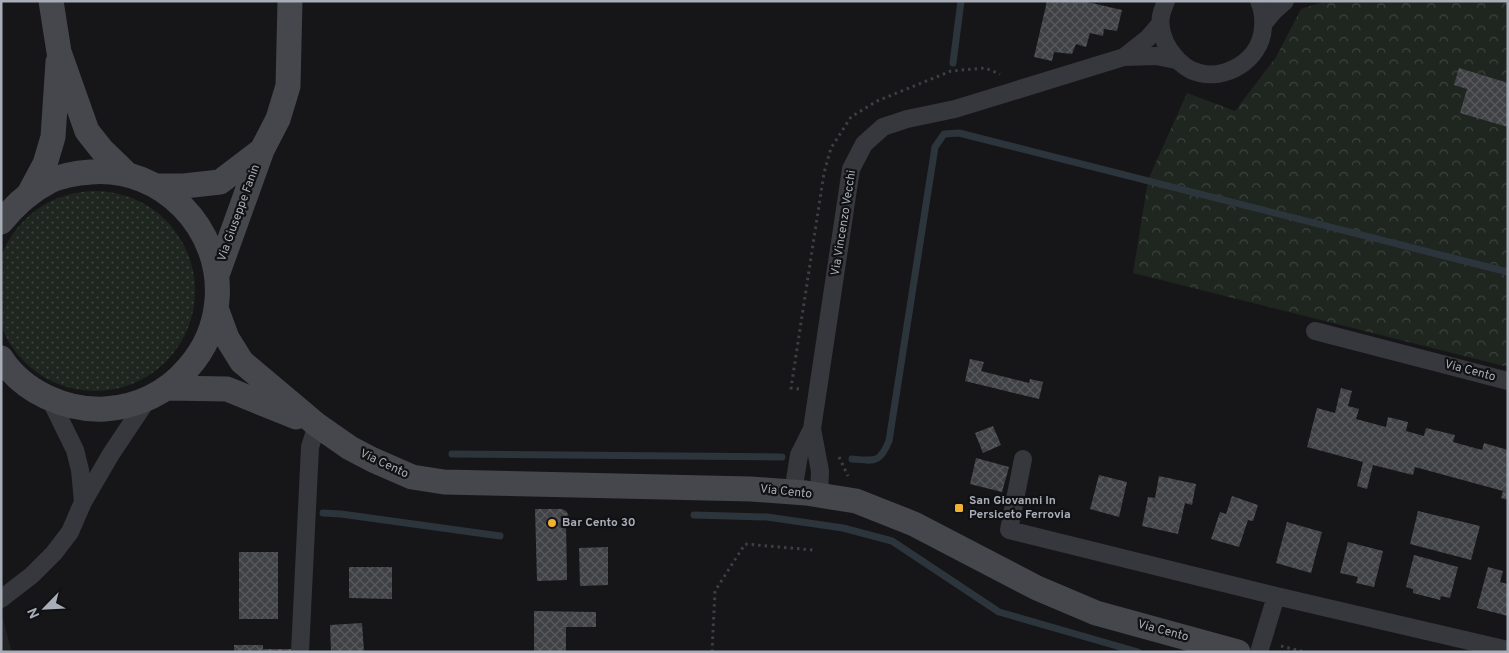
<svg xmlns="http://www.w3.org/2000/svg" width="1509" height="653" viewBox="0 0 1509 653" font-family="Overpass,sans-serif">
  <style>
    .built { fill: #222225 }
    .grass { fill: url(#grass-dots) }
    .park { fill: url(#park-crowns) }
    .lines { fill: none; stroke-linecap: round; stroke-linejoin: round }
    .stream { stroke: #2c353c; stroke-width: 7 }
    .building { fill: url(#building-cross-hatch) }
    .path { stroke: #3d3f44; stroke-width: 3; stroke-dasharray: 2.5 4; stroke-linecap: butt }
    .street { stroke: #37383d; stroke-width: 18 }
    .secondary { stroke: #45474d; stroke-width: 25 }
    .poi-dot { fill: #f2b134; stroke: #111113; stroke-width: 2 }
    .labels { text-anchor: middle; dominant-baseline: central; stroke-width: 4.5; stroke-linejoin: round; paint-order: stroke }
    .street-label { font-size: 12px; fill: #a8adb8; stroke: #111113 }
    .poi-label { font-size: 12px; font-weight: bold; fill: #a8adb8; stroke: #111113; text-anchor: start }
  </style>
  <defs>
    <pattern id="grass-dots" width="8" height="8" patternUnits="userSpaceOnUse" patternTransform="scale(1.25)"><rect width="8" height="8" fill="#1e261f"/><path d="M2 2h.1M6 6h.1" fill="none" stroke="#3c433d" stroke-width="1.8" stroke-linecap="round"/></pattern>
    <pattern id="park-crowns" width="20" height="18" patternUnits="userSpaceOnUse" patternTransform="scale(1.25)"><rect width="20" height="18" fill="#1e261f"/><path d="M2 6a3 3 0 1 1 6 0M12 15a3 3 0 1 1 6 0" fill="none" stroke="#3c433d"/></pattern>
    <pattern id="building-cross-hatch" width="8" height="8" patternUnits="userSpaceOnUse" patternTransform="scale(1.25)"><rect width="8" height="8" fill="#404145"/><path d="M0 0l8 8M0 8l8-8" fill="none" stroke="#595a5e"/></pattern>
  </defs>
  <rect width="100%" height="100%" fill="#161618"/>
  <path class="built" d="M1 611 11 649V652H1Z"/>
  <path class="grass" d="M-5 291a100 100 0 1 1 200 0a100 100 0 1 1-200 0Z"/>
  <path class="park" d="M1325 1H1508V367L1133 273 1148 180 1187 93 1235 111 1276 57 1301 9Z"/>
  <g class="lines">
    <path class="stream" d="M953 63 961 1
      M452 454 782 457
      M852 459C875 461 880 463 889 441L935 147 944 134 959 133 1508 272
      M323 513 341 514 500 536
      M694 515 767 517 843 528 892 541 999 612 1138 652"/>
  </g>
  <path class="building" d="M1047 1H1083L1122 10 1117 31 1104 29 1103 36 1090 33 1086 47 1076 44 1072 54 1054 52 1052 61 1034 57Z
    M1459 68 1508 83V127L1460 113 1467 89 1454 85Z
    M970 359 984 362 981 371 1029 383 1030 379 1043 382 1039 399 965 381Z
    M1341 388 1352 391 1348 406 1359 409 1356 419 1386 427 1388 417 1408 422 1406 431 1424 436 1426 428 1455 435 1453 442 1482 450 1484 443 1508 450V500L1501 498 1503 491 1415 467 1413 475 1373 465 1367 489 1357 486 1363 462 1307 447 1317 408 1335 413Z
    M993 426 1001 445 983 453 975 433Z
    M976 458 1009 467 1002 492 970 484Z
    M1099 475 1127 482 1119 517 1090 509Z
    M1159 476 1196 484 1192 505 1185 503 1178 534 1142 526 1148 497 1155 498Z
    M1232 496 1258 505 1253 521 1248 520 1239 547 1211 539 1220 512 1226 514Z
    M535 509H562L566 511 568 514 569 518 566 524 567 580 537 581Z
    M1418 511 1480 526 1471 560 1410 544Z
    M1287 522 1322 532 1311 573 1276 563Z
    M1348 542 1383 551 1374 587 1356 583 1358 577 1340 573Z
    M608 547V585L580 586 579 548Z
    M239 552H278V619H239Z
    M1414 555 1458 567 1450 598 1441 596 1440 600 1413 593V589L1406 587Z
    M349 567H392V599L349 598Z
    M1488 567 1503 571 1500 582 1508 584V616L1477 608Z
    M534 611 596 612V627H566V652H534Z
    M362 623 364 652H331L330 625Z
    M234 645H263V649H291V652H234Z"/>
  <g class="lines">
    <path class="path" d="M799 389 791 388 824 173 831 148 851 117 877 101 951 71 985 68 1000 74
      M839 457 848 476
      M1281 646 1305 652
      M712 652 715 591 745 544 813 550"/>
    <path class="street" d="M1166 1C1164 6 1162 11 1161 16 1159 27 1163 40 1169 49 1175 58 1181 65 1191 70 1219 83 1255 65 1262 35 1264 24 1264 12 1259 1
      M1264 23 1274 11 1285 1
      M1160 24 1148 38 1124 57 1156 56 1176 60
      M1315 331 1508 381
      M50 399 75 450 80 470 83 502
      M812 429 851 169 864 144 883 127 907 119 955 109 1124 57
      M1023 459 1009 530 1276 596 1508 650
      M793 492 799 455 812 429 820 471 819 496
      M1 599 32 575 54 553 70 532 83 502 111 454 147 400
      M300 652 310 447 317 425
      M1259 652 1276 596"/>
    <path class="secondary" d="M51 1 59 52 87 131 102 150 128 175
      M157 186H184L220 182 262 150
      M29 194 45 164 53 137 58 62
      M1 222C15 205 30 191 50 181 63 175 77 173 91 172 162 166 223 229 217 300 215 325 205 349 188 368 167 393 137 407 105 409 66 411 23 392 1 358
      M217 275 262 150 278 119 288 86 290 1
      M216 308 227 338 242 362 317 425 350 448 373 460 412 477 444 482 751 489 806 493 856 501 914 524 1037 588 1096 613 1238 652
      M168 388 227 389 296 417"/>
  </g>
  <g class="poi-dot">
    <rect x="954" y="503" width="10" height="10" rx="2.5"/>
    <circle cx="552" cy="523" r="5"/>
  </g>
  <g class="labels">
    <g class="street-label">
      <text transform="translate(239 213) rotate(-70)">Via Giuseppe Fanin</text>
      <text transform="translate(844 223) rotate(-81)">Via Vincenzo Vecchi</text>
      <text transform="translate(1470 371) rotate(15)">Via Cento</text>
      <text transform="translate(384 464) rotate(25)">Via Cento</text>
      <text transform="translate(786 492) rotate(6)">Via Cento</text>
      <text transform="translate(1163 631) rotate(15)">Via Cento</text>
    </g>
    <g class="poi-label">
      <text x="969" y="501">San Giovanni In<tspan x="969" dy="14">Persiceto Ferrovia</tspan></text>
      <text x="562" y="523">Bar Cento 30</text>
    </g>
  </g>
  <rect width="1509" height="653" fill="none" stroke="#a8adb8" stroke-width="5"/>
  <g transform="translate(45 608) rotate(246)" stroke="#111113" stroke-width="4" paint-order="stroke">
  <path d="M0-4L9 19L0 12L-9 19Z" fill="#a8adb8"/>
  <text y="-8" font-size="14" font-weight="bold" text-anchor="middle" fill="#a8adb8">N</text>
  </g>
</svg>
